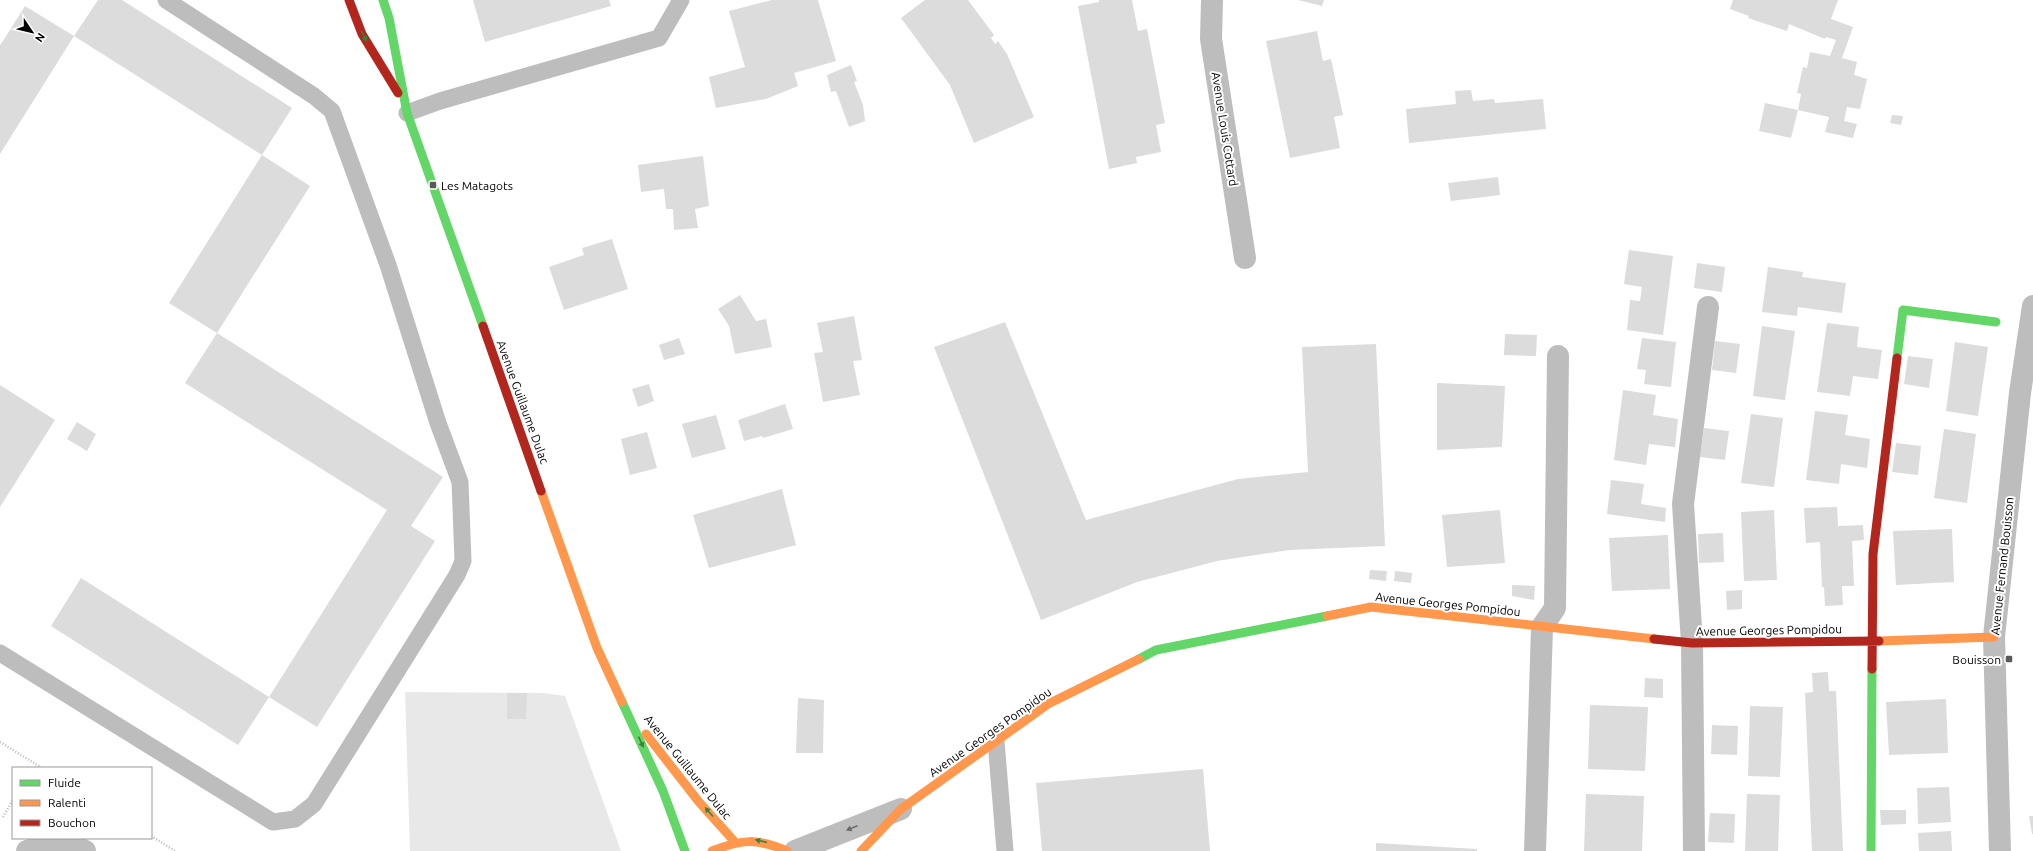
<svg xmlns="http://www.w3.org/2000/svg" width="2033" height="851" viewBox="0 0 2033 851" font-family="Ubuntu,sans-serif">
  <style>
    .green { fill: #e8e8e8 }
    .building { fill: #dcdcdc }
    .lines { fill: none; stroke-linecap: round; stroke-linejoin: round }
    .path { stroke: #b8b8b8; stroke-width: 2.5; stroke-dasharray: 1 2; stroke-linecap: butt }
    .lane { stroke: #bdbdbd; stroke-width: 17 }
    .street { stroke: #bdbdbd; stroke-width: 22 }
    .fast { stroke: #63d668; stroke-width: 9 }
    .slow { stroke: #ff974d; stroke-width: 9 }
    .jam { stroke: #b3261e; stroke-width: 9 }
    .oneway { fill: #3b803e }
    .oneway2 { fill: #686868 }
    .poi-dot { fill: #595959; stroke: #fff; stroke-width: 1.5 }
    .labels { text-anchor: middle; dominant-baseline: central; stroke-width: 4; stroke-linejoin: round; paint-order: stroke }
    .street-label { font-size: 12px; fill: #000; stroke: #fff }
    .poi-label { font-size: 12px; fill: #000; stroke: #fff; text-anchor: start }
  </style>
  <rect width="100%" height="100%" fill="#fff"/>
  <path class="green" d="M405 692 544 693 565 696 621 851H410Z"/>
  <path class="building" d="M98 0H122L292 108 262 155 74 36 0 154V45L3 41 25 6 74 36Z
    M473 0H609L611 6 485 42Z
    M772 0H818L836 61 794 73 798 86 766 99 716 108 709 77 745 67 729 11Z
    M925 0H968L994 35 991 38 995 44 998 41 1007 54 1034 117 974 143 950 85 901 18Z
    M1099 0H1132L1138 31 1147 29 1165 123 1156 125 1161 152 1136 157 1137 163 1109 169 1078 6 1099 2Z
    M1298 0H1324L1322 6Z
    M1733 0H1838L1831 19 1853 27 1842 58 1857 62 1854 75 1867 79 1860 109 1847 107 1844 121 1857 124 1853 138 1825 132 1829 117 1798 110 1801 94 1797 93 1803 67 1807 68 1810 52 1830 56 1836 40 1826 37 1825 39 1789 24 1787 31 1748 18 1749 16 1730 9Z
    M1317 31 1323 61 1331 59 1343 115 1334 117 1340 148 1290 158 1266 41Z
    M851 65 857 81 854 82 863 105 865 121 849 127 836 91 831 92 827 75Z
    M1471 90 1473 101 1494 99 1495 103 1543 99 1546 129 1409 143 1406 109 1456 104 1455 91Z
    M1765 103 1798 110 1791 138 1759 131Z
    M1892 115 1903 116 1901 125 1890 123Z
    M262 155 310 186 217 333 443 477 411 526 435 541 317 727 269 697 238 745 51 626 81 578 269 697 387 510 185 383 217 333 169 303Z
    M703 156 709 206 695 209 698 228 674 230 673 209H666L664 189 641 192 638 165Z
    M1498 177 1500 195 1451 201 1448 183Z
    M612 239 628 289 564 310 549 267 584 255 582 248Z
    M1629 250 1673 256 1663 335 1627 330 1630 300 1640 301 1642 287 1624 284Z
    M1697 263 1725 267 1722 292 1694 288Z
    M1768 267 1803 272 1802 277 1846 283 1842 313 1798 307 1797 316 1762 312Z
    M740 295 756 321 766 319 772 347 735 354 729 326 718 309Z
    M854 316 862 360 853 361 860 395 823 402 814 353 823 352 817 323Z
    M1005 322 1086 520 1238 479 1308 472 1302 347 1376 344 1385 546 1289 550 1217 561 1137 582 1041 620 934 347Z
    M1827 323 1859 327 1857 347 1882 350 1878 379 1853 376 1850 396 1817 392Z
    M1762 326 1795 331 1785 400 1753 396Z
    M1505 334 1537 335 1536 356 1504 355Z
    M679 338 685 354 664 360 659 345Z
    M1642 338 1676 342 1671 387 1644 384 1646 370 1637 369Z
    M1715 341 1740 344 1736 373 1712 370Z
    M1955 342 1988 347 1978 416 1946 411Z
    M1908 356 1933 359 1929 388 1904 384Z
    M1437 383 1505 386 1502 447 1437 450Z
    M649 384 654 401 638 407 632 389Z
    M0 385 55 420 0 507Z
    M1623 390 1656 395 1653 415 1678 419 1675 447 1649 444 1646 465 1614 460Z
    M785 404 793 429 763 438 762 436 744 441 738 420Z
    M1815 411 1848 415 1845 435 1870 439 1867 468 1841 464 1839 484 1806 480Z
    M1751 414 1783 418 1774 487 1741 483Z
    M716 415 726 449 692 458 682 424Z
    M77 422 96 434 87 451 67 439Z
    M1704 428 1729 431 1725 460 1700 457Z
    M1944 429 1976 434 1967 503 1934 498Z
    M647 432 657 468 630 475 621 439Z
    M1896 443 1921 446 1918 475 1892 472Z
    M1611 480 1644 484 1641 504 1666 508 1665 522 1607 514Z
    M782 489 796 545 709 568 693 515Z
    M1837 507 1838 526 1863 525 1864 540 1852 541 1854 586H1842L1843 605 1825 606 1824 587H1822L1820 542 1806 543 1804 508Z
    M1500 510 1505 563 1447 567 1442 515Z
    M1774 510 1777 580 1744 581 1741 512Z
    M1952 529 1954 582 1896 585 1893 531Z
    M1723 533 1724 562 1699 563 1698 534Z
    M1668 535 1670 589 1612 591 1609 538Z
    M1370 570 1387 571 1386 581 1369 579Z
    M1395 571 1412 573 1411 583 1394 581Z
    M1512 585 1535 586 1534 600 1512 596Z
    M1742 590V609L1727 610 1726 591Z
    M1828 672 1829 691H1836L1843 851H1812L1805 693 1813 692 1812 673Z
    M1645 678 1663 679V698L1644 697Z
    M507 693H527L526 719H507Z
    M798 698 824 700 823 753H796Z
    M1946 699 1948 753 1889 755 1886 702Z
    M1590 705 1648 707 1645 771 1588 769Z
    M1750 706 1783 707 1780 777 1748 776Z
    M1712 725 1738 726 1737 755 1711 754Z
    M1203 769 1210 851H1042L1036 783Z
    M1949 787 1951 822 1918 824 1917 788Z
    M1586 794 1644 796 1642 851H1584Z
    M1747 794 1780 795 1778 851H1745Z
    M1880 810H1906V824L1881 825Z
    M1710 813 1735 814 1734 843 1708 842Z
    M2029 816H2033V834H2032Z
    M1951 831 1952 851H1919L1918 833Z
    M1376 843 1477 849V851H1376Z"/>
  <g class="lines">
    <path class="path" d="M0 742 42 768
      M3 817 13 800
      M151 836 175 851"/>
    <path class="lane" d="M407 113 440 101 659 38 681 0
      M0 653 273 822 295 819 314 804 457 575 463 561 460 482 438 423 388 265 332 111 314 96 166 0
      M996 741 1005 851"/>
    <path class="street" d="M1212 0 1211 39 1245 258
      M27 851C51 843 62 837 85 851
      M795 851 901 809
      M1535 851 1542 627 1555 608 1558 356
      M1694 851 1692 643 1683 504 1708 307
      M2000 851 1994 637 2020 393 2033 306"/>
    <path class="fast" d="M383 0 389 18 407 113 483 326
      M1897 358 1903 310 1996 322
      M1139 659 1156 650 1327 616
      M622 702 663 791 685 851
      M1871 851 1872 669"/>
    <path class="slow" d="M541 491 597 648 622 702
      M1327 616 1371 607 1654 639
      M1879 641 1994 637
      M646 734 699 802 734 841
      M712 851C742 839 757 838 787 851
      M861 851 901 809 1048 704 1139 659"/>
    <path class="jam" d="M349 0 362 34 398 93
      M483 326 541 491
      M1654 639 1692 643 1879 641
      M1872 669 1873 554 1897 358"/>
  </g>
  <defs><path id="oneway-solid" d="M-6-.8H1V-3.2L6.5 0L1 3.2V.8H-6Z"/></defs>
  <g class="oneway">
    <use href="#oneway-solid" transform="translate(364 36) rotate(62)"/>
    <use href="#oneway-solid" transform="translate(641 742) rotate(65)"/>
    <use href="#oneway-solid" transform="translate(709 812) rotate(-131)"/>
    <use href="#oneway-solid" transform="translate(761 841) rotate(-167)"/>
  </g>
  <use class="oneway2" href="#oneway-solid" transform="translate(852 828) rotate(158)"/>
  <g class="poi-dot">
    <rect x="429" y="181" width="8" height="8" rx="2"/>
    <rect x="2005" y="655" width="8" height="8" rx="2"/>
  </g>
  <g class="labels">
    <g class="street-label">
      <text transform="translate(1225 129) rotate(81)">Avenue Louis Cottard</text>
      <text transform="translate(523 402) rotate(70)">Avenue Guillaume Dulac</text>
      <text transform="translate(2002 566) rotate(-84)">Avenue Fernand Bouisson</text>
      <text transform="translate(1448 604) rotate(6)">Avenue Georges Pompidou</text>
      <text transform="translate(1769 630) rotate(-1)">Avenue Georges Pompidou</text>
      <text transform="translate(990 732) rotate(-35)">Avenue Georges Pompidou</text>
      <text transform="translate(688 767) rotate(51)">Avenue Guillaume Dulac</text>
    </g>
    <g class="poi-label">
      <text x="441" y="185">Les Matagots</text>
      <text x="2001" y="659" text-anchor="end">Bouisson</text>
    </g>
  </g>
  <rect x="12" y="767" width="140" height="72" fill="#ffffff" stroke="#999999"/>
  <rect x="20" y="780" width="20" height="6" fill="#63d668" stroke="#999999"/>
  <text x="48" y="787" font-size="12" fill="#000000">Fluide</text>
  <rect x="20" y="800" width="20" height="6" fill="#ff974d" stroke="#999999"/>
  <text x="48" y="807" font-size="12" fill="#000000">Ralenti</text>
  <rect x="20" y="820" width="20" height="6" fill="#b3261e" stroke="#999999"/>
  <text x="48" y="827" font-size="12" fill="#000000">Bouchon</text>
  <g transform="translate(32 32) rotate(125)" stroke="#ffffff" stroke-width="3" paint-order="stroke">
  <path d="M0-3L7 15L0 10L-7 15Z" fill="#000000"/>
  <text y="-6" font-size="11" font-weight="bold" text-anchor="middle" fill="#000000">N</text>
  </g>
</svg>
